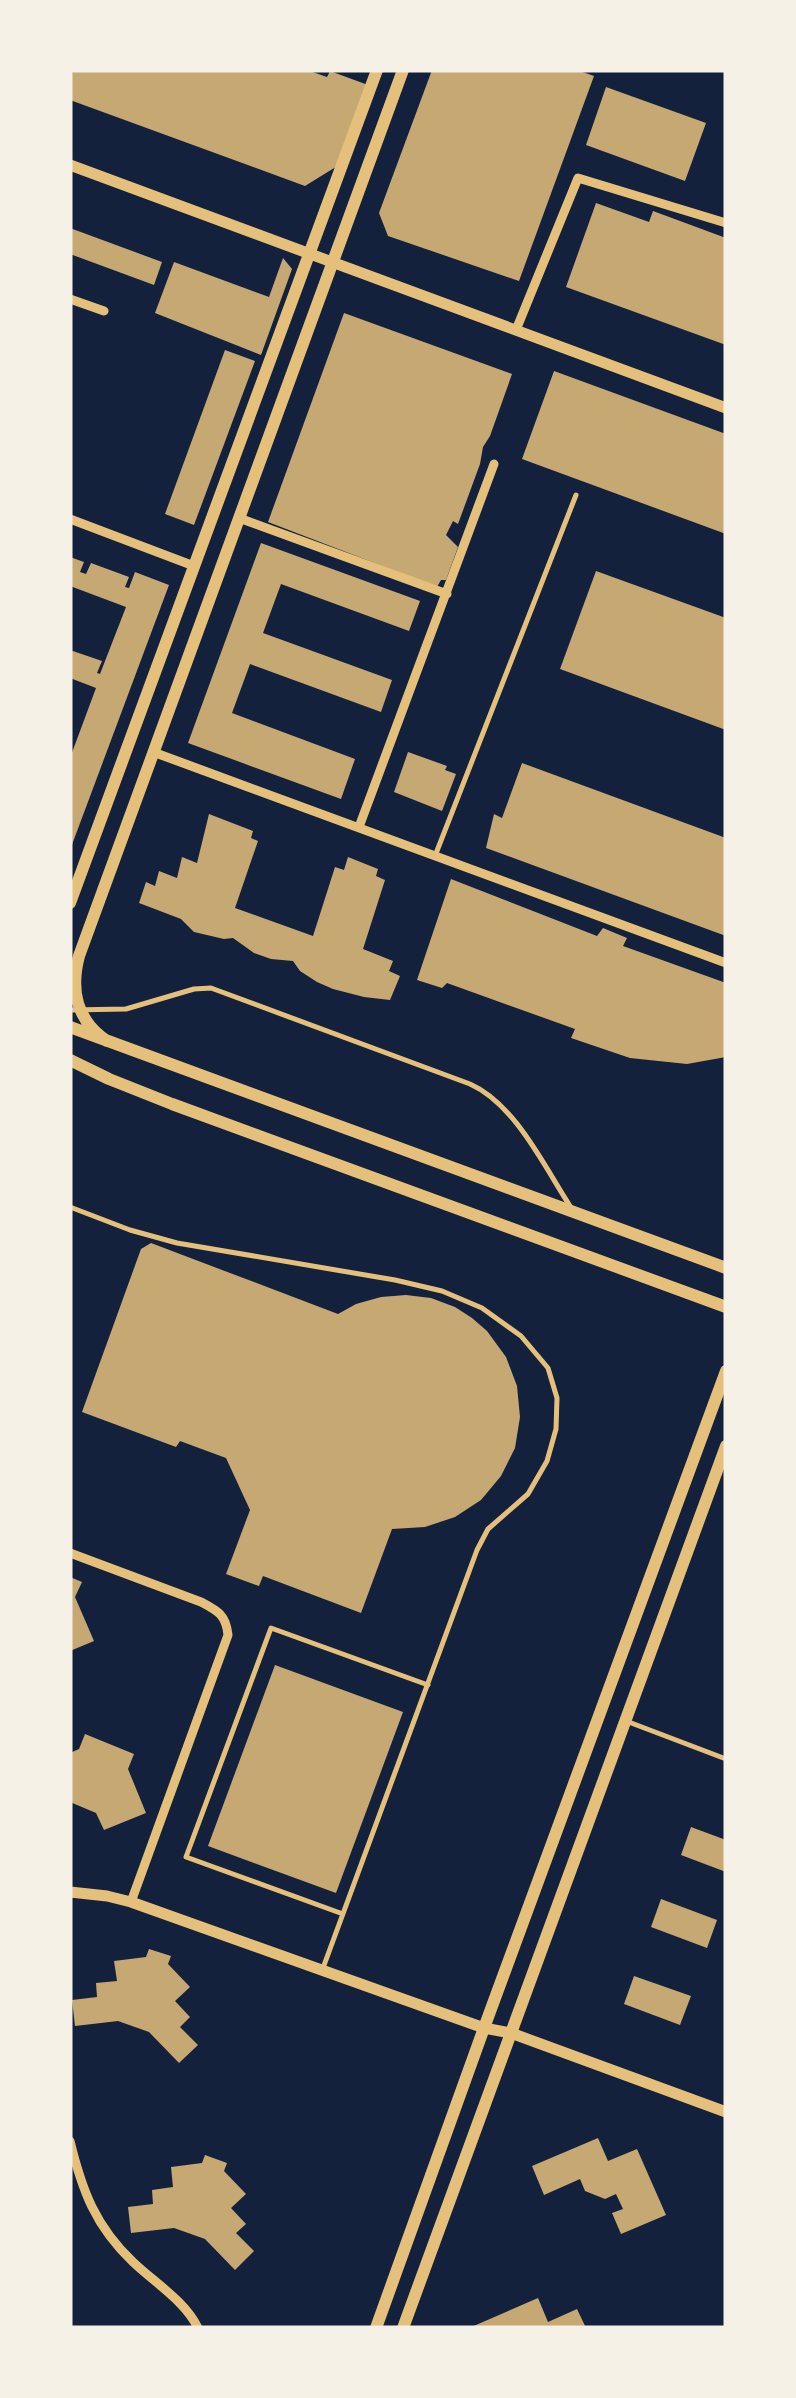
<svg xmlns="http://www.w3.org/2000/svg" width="796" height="2398" viewBox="0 0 796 2398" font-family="'Asap Condensed',sans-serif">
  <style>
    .building { fill: #c6a872 }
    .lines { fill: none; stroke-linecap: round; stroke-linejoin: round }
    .service { stroke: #e5c07b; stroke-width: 5 }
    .minor { stroke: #e5c07b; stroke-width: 9 }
    .tertiary { stroke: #e5c07b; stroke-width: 11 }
    .secondary { stroke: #e5c07b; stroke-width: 12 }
  </style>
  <rect width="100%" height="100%" fill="#14213d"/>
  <path class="building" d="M70 70H307L327 77 330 71 368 85 339 165 305 186 70 100Z
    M432 70H577L594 76 519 281 388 236 379 213Z
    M606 87 706 123 685 181 586 145Z
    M596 203 649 222 653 211 726 238V345L566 287Z
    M70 228 162 262 154 285 70 254Z
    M283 258 292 269 261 355 155 313 174 262 269 297Z
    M344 313 512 374 490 436 483 447 480 464 458 524 453 521 446 535 458 547 446 580H441L437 587 268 522Z
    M225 350 255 361 194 525 165 514Z
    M554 371 726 434V534L522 459Z
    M261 543 420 601 409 631 281 584 263 633 392 680 381 712 250 664 232 713 355 759 341 799 188 743Z
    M70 557 84 562 80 572 86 574 91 563 129 577 125 587 129 588 135 572 169 585 70 850V758L96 688 70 678V650L102 661 97 673 100 674 126 607 70 586Z
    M596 571 726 618V730L560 669Z
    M408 752 447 766 445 770 456 774 442 811 394 792Z
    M522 763 726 838V936L486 848 494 814 502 818Z
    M209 814 253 831 251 838 258 841 235 908 313 936 335 867 344 870 348 857 378 869 376 876 385 880 363 949 393 961 389 971 400 976 390 1000 364 997 333 989 317 982 300 971 293 961 271 959 254 953 233 938 224 939 194 932 181 919 139 903 146 882 155 886 159 871 177 878 182 857 197 863Z
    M451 879 597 936 603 928 627 938 623 946 726 983V1057L687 1064 630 1058 571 1038 575 1029 447 983 442 988 417 980Z
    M151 1243 338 1314 356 1304 381 1297 406 1295 431 1298 455 1307 472 1318 487 1331 506 1357 517 1386 520 1417 515 1448 501 1476 481 1500 455 1517 425 1527 392 1529 361 1613 263 1576 259 1586 226 1574 250 1510 226 1458 180 1441 176 1447 82 1412 141 1249Z
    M70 1577 82 1582 75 1597 94 1641 70 1651Z
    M275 1665 403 1712 336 1893 208 1846Z
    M85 1734 134 1754 128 1769 146 1813 104 1830 96 1813 70 1802V1753L79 1749Z
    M691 1827 726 1840V1872L681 1855Z
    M661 1899 717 1920 707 1948 651 1927Z
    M149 1949 171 1956 168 1964 190 1987 175 2001 190 2017 180 2027 198 2045 179 2063 149 2032 118 2021 75 2026 72 2000 97 1997 96 1983 117 1981 114 1961 146 1957Z
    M634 1976 691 1996 680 2025 624 2004Z
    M598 2138 608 2161 637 2149 666 2215 621 2234 612 2213 623 2209 616 2194 605 2199 585 2191 580 2179 544 2195 532 2166Z
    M205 2155 227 2163 224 2171 246 2194 231 2208 246 2224 236 2233 254 2251 235 2270 205 2239 174 2228 131 2233 128 2207 153 2204 152 2190 173 2187 171 2167 202 2163Z
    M538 2298 548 2322 577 2309 586 2328H469Z"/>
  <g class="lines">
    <path class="service" d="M435 856 576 495
      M70 1010 126 1009 194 989 211 988 470 1084C515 1104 544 1166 570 1206
      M70 1207 130 1230 177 1243 395 1280 442 1291 482 1308 521 1336 548 1368 557 1398 556 1429 547 1461 528 1494 488 1529 477 1550 323 1968
      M626 1721 726 1759
      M343 1914 186 1857 271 1628 428 1685"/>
    <path class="minor" d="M70 299 104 311
      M516 330 578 178 726 223
      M239 518 447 594
      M70 519 194 566
      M153 752 726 963
      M359 827 494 464
      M70 1553 201 1602C218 1611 226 1615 228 1635L131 1902
      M70 2141C82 2190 95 2226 133 2262 155 2283 185 2301 198 2328"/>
    <path class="tertiary" d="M70 165 726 408
      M70 1892 107 1896 131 1902 484 2028 511 2033 726 2112"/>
    <path class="secondary" d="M70 903 377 70
      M70 1027 726 1268
      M107 1041C77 1021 70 990 79 956L403 70
      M70 1060 109 1079 172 1104 726 1307
      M376 2328 484 2028 726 1371
      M403 2328 726 1446"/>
  </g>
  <rect width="796" height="2398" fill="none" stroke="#f6f1e7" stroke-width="145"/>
</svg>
